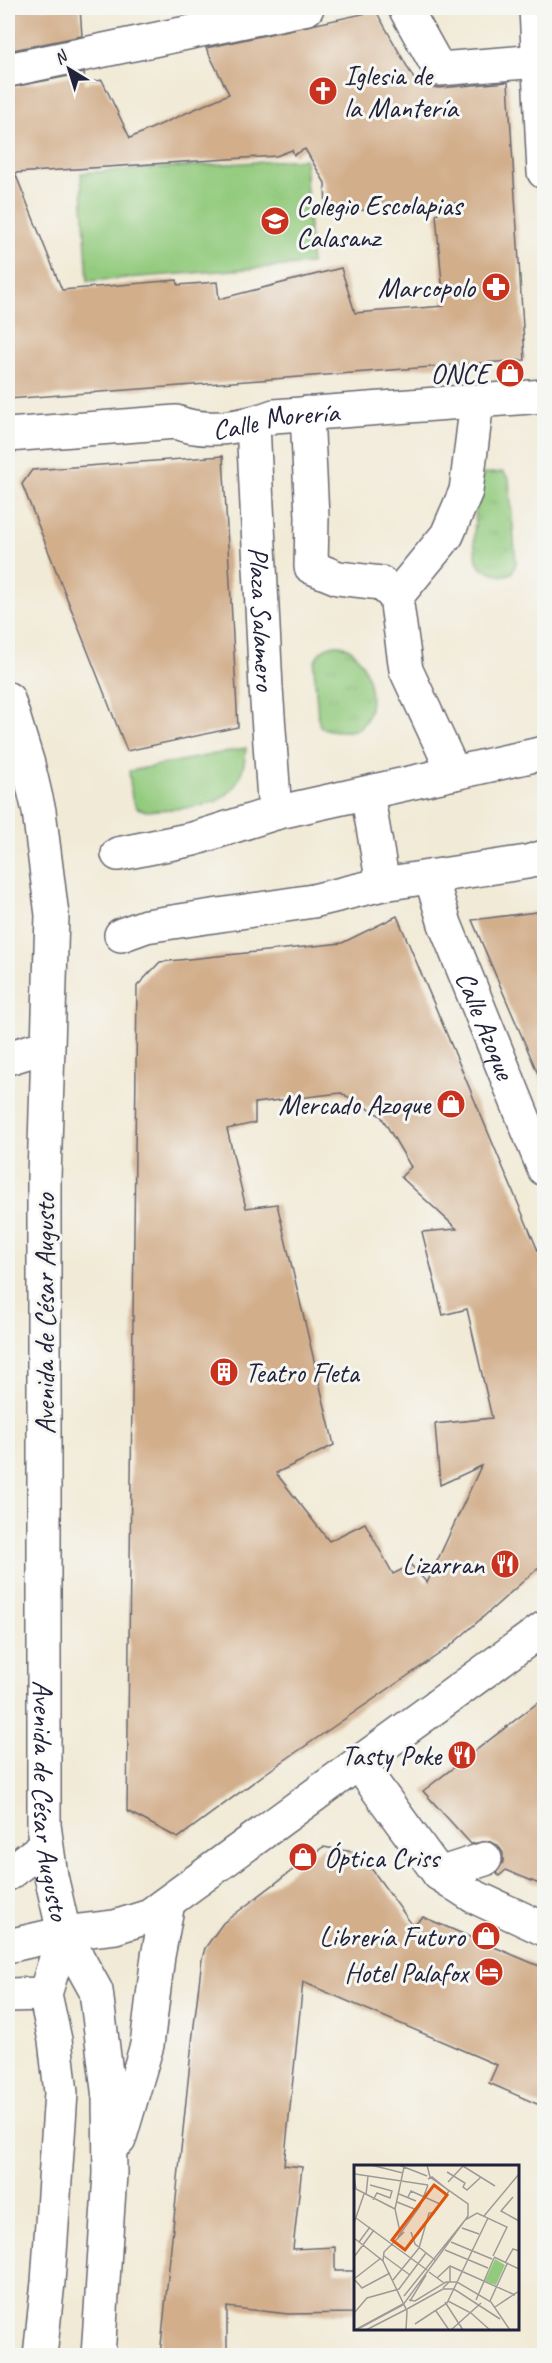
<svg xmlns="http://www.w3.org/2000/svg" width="552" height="2363" viewBox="0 0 552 2363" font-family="Caveat,sans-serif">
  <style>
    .green { fill: #93cb7e; stroke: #5a765c; stroke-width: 1.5 }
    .park { fill: url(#park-tufts); stroke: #5a765c; stroke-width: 1.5 }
    .building { fill: #d2ae8b; fill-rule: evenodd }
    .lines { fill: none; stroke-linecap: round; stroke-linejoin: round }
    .minor-casing { stroke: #6a6871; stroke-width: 36 }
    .minor { stroke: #fff; stroke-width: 33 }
    .labels { text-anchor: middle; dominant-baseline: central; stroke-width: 6; stroke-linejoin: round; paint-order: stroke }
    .poi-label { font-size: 28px; fill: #22223b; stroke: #f6f6f2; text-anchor: end }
    .street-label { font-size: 28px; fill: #22223b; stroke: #f6f6f2 }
    .inset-road { fill: none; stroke: #9e9a98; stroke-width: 1.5 }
    .view { fill: #de560e; fill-opacity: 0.15; stroke: #de560e; stroke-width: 3 }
    .inset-edge { fill: none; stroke: #22223b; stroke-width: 3 }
  </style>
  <defs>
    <pattern id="park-tufts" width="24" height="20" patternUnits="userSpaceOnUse" patternTransform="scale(1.5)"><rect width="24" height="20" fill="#93cb7e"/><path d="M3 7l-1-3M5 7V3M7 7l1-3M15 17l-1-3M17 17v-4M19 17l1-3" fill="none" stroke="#7eae6e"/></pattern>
  </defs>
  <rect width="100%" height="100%" fill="#f6f6f2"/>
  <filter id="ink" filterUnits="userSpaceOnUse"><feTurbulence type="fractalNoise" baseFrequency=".0167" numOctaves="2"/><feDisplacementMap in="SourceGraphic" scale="12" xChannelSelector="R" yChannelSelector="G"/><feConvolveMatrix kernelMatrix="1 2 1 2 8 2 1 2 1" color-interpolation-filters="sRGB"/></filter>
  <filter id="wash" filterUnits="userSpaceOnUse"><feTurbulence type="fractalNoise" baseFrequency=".008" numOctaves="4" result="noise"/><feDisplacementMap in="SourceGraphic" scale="24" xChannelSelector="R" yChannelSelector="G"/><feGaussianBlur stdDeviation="1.35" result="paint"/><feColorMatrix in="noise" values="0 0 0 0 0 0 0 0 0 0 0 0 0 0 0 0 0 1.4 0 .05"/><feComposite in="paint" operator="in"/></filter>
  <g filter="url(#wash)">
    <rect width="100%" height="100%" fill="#f1ead6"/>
    <path class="green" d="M305 159 311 264 88 281 81 173Z
      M246 748C242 813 197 806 146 811L137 808 132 799 129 771Z"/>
    <path class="park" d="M503 472 509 479 516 563 512 573 503 576 481 568C468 551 477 494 482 474Z
      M340 645C368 650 382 710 360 727 355 731 349 731 342 731 333 731 327 731 320 726L318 718 314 667C316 652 325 645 340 645Z"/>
    <g id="blocks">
      <path class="building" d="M8 8H80L82 36 8 51Z
        M376 11 418 86 440 88 508 82 525 360 8 399V88L84 73 85 83 102 80 130 138 229 94 206 48ZM305 149 325 183 326 213 457 203 436 214 444 306 355 313 341 268 219 299 217 282 178 285 177 280 62 290 15 173 276 156 292 150 294 155Z
        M223 456 238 727 127 751 22 484 32 470Z
        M544 911V1088L472 920Z
        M397 916 544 1265V1563L448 1648 266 1773 178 1838 127 1811 137 986 160 962 342 943ZM341 1093 381 1116 411 1167 401 1177 457 1229 422 1232 443 1315 467 1309 492 1418 435 1424 440 1485 481 1466 427 1583 411 1565 393 1574 365 1523 329 1541 276 1473 334 1445 277 1204 246 1208 227 1129 255 1123V1103Z
        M544 1698V1886L506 1870 499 1876 496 1873 503 1862V1853L498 1845 488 1841 471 1844 423 1791Z
        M323 1847 360 1853 413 1926 423 1917 544 1968V2107L489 2083 497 2065 303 1982 284 2165 302 2167 293 2249 335 2247V2271H356V2313L288 2314 227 2307V2355H160L192 2042 202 1959 205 1948 223 1923Z"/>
    </g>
  </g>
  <g filter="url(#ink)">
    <use href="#blocks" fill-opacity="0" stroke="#6a6871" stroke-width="1.5"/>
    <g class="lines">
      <g class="minor-casing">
        <g id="minor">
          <path d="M405 8 439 69 539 61"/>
          <path d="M536 8 544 172"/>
          <path d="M8 70 307 8"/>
          <path d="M307 413 312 517 311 567 338 578 381 583 396 597 406 670 454 773"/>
          <path id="s1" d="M253 424 266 688 275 813"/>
          <path id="s2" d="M8 435 176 422C205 434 245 427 274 416L544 396"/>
          <path d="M396 597 447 535 466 491 477 401"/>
          <path id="s3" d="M8 699 28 764 39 811 52 915 44 1178V1825L51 1876 64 1933 96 1991 109 2098 110 2174 98 2356"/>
          <path d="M367 793 383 884"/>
          <path d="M118 854 193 839 275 813 544 753"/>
          <path id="s4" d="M431 877 445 924 544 1169"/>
          <path d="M121 935 146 926 313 901 383 884 527 862 544 857"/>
          <path d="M8 1058 47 1046"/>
          <path d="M359 1764 439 1874 473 1896 544 1929"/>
          <path d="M8 1874 46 1845"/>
          <path d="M439 1874 485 1859"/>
          <path d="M8 1946 64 1933 115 1927 147 1917 544 1628"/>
          <path d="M8 1995 45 1994"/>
          <path d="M119 2140 147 2045 158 1956 168 1903"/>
          <path d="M40 2356 48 2282 61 2093 55 2040 45 1994 64 1933"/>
        </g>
      </g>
      <use href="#minor" class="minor"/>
    </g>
  </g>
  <defs>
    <g id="church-disc" transform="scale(1.5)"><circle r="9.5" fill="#c8321e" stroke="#f6f6f2"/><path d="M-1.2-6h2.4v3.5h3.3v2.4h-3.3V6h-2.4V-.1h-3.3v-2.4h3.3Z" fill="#fff"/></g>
    <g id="school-disc" transform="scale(1.5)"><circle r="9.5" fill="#c8321e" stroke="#f6f6f2"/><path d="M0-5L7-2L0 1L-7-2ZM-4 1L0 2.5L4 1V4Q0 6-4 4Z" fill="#fff"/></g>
    <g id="pharmacy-disc" transform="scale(1.5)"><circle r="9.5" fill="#c8321e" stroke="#f6f6f2"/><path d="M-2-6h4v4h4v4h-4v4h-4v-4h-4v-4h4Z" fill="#fff"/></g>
    <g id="shop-disc" transform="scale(1.5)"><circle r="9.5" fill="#c8321e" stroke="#f6f6f2"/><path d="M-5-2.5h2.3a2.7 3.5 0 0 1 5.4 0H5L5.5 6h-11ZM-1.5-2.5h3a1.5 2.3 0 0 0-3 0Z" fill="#fff"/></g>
    <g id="building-disc" transform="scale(1.5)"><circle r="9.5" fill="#c8321e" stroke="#f6f6f2"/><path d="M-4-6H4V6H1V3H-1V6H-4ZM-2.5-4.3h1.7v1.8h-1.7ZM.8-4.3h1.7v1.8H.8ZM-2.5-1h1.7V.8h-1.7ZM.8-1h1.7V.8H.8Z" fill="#fff"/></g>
    <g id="restaurant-disc" transform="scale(1.5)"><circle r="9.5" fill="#c8321e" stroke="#f6f6f2"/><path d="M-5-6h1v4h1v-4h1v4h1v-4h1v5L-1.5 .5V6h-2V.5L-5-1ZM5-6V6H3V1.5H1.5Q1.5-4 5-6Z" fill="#fff"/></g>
    <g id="hotel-disc" transform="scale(1.5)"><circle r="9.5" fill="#c8321e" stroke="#f6f6f2"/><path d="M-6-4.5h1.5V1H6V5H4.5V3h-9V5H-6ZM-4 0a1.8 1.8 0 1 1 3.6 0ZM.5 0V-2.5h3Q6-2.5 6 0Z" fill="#fff"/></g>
  </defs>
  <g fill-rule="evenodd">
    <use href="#church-disc" x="323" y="91"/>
    <use href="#school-disc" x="275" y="221"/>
    <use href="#pharmacy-disc" x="496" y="287"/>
    <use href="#shop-disc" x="510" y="373"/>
    <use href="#shop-disc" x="451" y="1104"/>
    <use href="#building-disc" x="224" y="1372"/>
    <use href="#restaurant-disc" x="505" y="1564"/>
    <use href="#restaurant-disc" x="462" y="1755"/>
    <use href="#shop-disc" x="303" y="1857"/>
    <use href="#shop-disc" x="486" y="1936"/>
    <use href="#hotel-disc" x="489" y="1972"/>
  </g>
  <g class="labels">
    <g class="poi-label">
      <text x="344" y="75" text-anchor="start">Iglesia de<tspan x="344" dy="32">la Mantería</tspan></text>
      <text x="296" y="205" text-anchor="start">Colegio Escolapias<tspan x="296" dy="32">Calasanz</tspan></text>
      <text x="475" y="287">Marcopolo</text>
      <text x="489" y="373">ONCE</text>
      <text x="430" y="1104">Mercado Azoque</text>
      <text x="245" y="1372" text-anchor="start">Teatro Fleta</text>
      <text x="484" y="1564">Lizarran</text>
      <text x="441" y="1755">Tasty Poke</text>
      <text x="324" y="1857" text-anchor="start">Óptica Criss</text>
      <text x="465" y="1936">Librería Futuro</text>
      <text x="468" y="1972">Hotel Palafox</text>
    </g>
    <g class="street-label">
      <text stroke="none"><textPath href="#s2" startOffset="270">Calle Morería</textPath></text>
      <text stroke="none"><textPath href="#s1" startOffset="195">Plaza Salamero</textPath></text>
      <text stroke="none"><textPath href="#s4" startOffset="158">Calle Azoque</textPath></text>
      <text transform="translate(44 1314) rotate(-90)">Avenida de César Augusto</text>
      <text stroke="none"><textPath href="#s3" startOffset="1107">Avenida de César Augusto</textPath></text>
    </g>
  </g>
  <g transform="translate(354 2165)">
    <rect width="165" height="165" fill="#f1ead6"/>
    <path d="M141 94 151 100 142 120 131 116Z" fill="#93cb7e"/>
    <path class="inset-road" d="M17 0 49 8M45 0 73 11M93 7 111 18 109 22 113 25 127 12M1 9 74 20M0 12 2 24 41 44M94 17 109 1 141 21M16 20 38 26 36 33 23 28 19 35M45 29 62 36M12 30 14 11M54 32 57 26 86 39 95 26 78 12 74 14M159 32 147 46 165 56M43 37 63 45M130 51 165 9M2 53 73 105M0 58 10 29M108 63 125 69M46 67 41 44 50 2M57 67 61 79 81 95M44 72 66 41 74 20M0 73 29 96 53 146 52 165M5 77 16 62M97 77 138 94M65 83 75 48H81M91 85 134 103M30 91 56 110M0 92 20 65M140 92 165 104M29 96 30 87 50 67M151 98 159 84 165 86M75 107 90 118M83 113 96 101 161 130M0 114 8 123 36 108M0 114 27 93M39 115 65 83M89 123 96 116V101M50 131 111 55 123 48 153 62 139 91M55 135 61 136 92 117H103L137 137 156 165M122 135 140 93M56 136 72 110M94 136 117 148 136 165M136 136 153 99M91 137 109 165M141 142 165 126M53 144 89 124H100L146 154M82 146 95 165M0 148 13 133 45 124 72 88M61 159 93 138 134 53M1 165 49 139M2 165 49 140 114 51V39L76 12 73 0M12 165 53 144M97 165 127 138"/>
    <path class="view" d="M80 20 93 30 51 85 38 75Z"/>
    <rect width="165" height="165" class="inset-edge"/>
  </g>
  <rect width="552" height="2363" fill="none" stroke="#f6f6f2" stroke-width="30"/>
  <g transform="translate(69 69) rotate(322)" stroke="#f6f6f2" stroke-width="4.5" paint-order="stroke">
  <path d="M0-4.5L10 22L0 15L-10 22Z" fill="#22223b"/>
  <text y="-9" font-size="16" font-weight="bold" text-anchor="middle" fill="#22223b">N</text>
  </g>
</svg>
